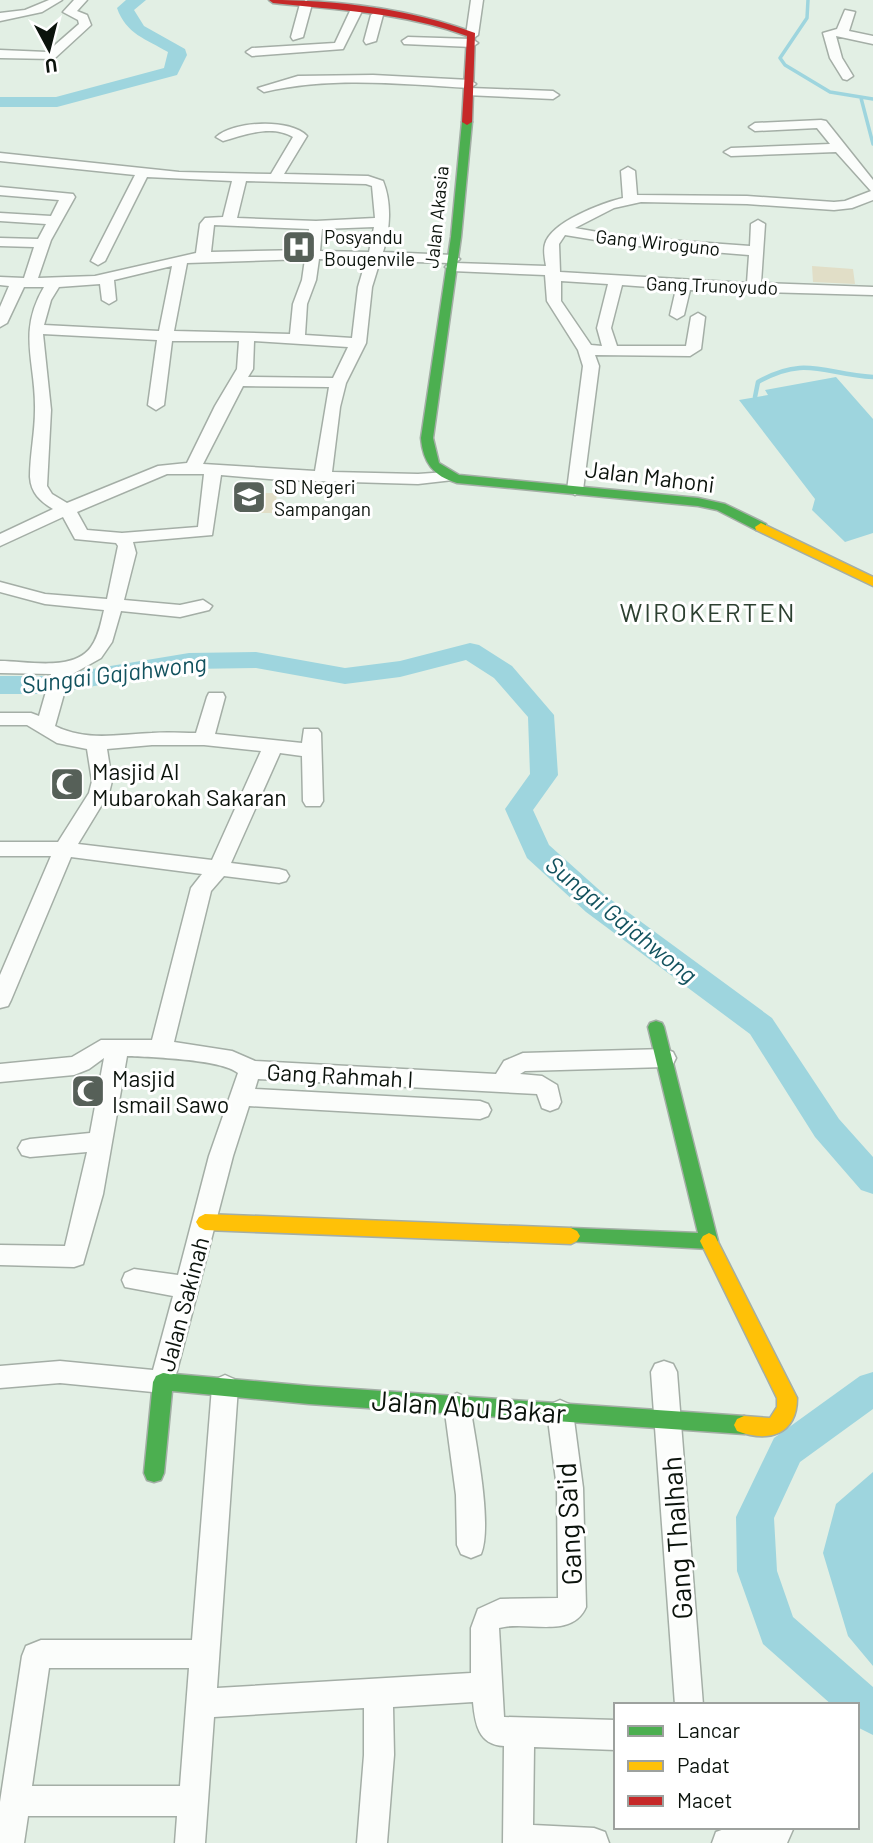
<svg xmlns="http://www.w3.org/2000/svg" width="873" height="1843" viewBox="0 0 873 1843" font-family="Barlow,sans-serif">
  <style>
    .green { fill: #e1dec7 }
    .water { fill: #9ed5de }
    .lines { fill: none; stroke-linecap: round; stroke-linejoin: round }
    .stream-far1 { stroke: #9ed5de; stroke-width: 3.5 }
    .stream { stroke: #9ed5de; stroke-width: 4.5 }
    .river { fill: #9ed5de; fill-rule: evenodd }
    .street-casing { stroke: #a4aea6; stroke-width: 3 }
    .fast-casing { stroke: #a4aea6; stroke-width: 3 }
    .slow-casing { stroke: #a4aea6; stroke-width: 3 }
    .jam-casing { stroke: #a4aea6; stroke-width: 3 }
    .street { fill: #fbfdfb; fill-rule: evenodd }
    .fast { fill: #4caf50; fill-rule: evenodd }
    .slow { fill: #ffc107; fill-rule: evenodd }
    .jam { fill: #c62828; fill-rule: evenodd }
    .labels { text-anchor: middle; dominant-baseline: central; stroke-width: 6; stroke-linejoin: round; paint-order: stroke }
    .far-street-label { font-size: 19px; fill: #0b130c; stroke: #fff }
    .far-poi-label { font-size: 19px; fill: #0b130c; stroke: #fff; text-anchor: start }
    .street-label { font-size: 23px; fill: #0b130c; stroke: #fff }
    .poi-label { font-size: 23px; fill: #0b130c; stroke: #fff; text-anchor: start }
    .water-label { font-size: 24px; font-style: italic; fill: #12525e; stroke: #fff }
    .quarter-label { font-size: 26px; letter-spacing: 2px; fill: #2c4030; stroke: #fff }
    .near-street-label { font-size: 28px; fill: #0b130c; stroke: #fff }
  </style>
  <rect width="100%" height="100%" fill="#e2efe4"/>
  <path class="green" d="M812 266 853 269 855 284 813 282Z
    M241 493H277L275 513H238Z"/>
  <path class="water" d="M836 377 873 419V533L845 542 812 510 815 499 739 400 768 395 765 390Z
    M873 1472V1666L848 1636 823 1553 836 1504Z"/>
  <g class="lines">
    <path class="stream-far1" d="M808 0 807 18 780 58 785 65 830 92 873 99
      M861 98 873 144"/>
    <path class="stream" d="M755 397 758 382C805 355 824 374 873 377"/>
    <path class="river" d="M126 0H146L134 10 144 26 185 49 187 55 177 75 57 107H0V97H56L164 68 168 52C146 39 126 34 117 8Z
      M470 643 479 645 512 666 554 715 558 775 533 810 549 845 606 896 772 1018 839 1119 873 1157V1194L861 1190 815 1137 750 1034 586 912 527 858 505 809 530 774 528 717 494 678 466 660 400 677 345 684 256 668 189 669 50 694H0V676H50L189 653 256 652 345 668 400 661Z
      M873 1372V1409L800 1462 774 1518 777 1571 793 1617 873 1687V1735L857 1727V1705H832L763 1644 737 1571 736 1517 774 1438 860 1376Z"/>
    <g class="street-casing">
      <path id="street" d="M49 0H62L42 12 0 21V13L25 10Z
        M74 0H87L77 11 87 15 91 25 54 59 0 58V50L47 52 79 24 78 20 63 12Z
        M306 0 312 4 303 37 293 40 291 37 300 4Z
        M471 0H483L478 35 472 39 466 35Z
        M356 7 362 11 343 49 252 56 246 52 252 48 335 43 350 11Z
        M845 10 855 12 849 31 873 36V44L836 36 842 58 853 76 847 80 843 79 830 58 823 33 837 29Z
        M377 11 383 15 376 41 366 44 364 41 371 15Z
        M408 37 472 39 478 43 472 47 404 44 402 41Z
        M373 75 470 80 476 84 470 88C402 84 331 76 264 92L258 88 298 76Z
        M470 88 553 91 559 95 553 99 466 95V89Z
        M821 120 826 121 873 180V200L852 208 834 210 747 204 641 202 614 208 575 228 626 237 750 246 751 224 758 220 765 224 761 283 873 287V295L690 290 684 315 677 319 670 315 676 289 622 285 611 328 617 346H686L691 317 698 313 705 317 701 349 690 356 595 355 599 366 583 490 575 495 567 490 583 366 578 350 547 301 545 275 452 271 445 267 450 263 380 261 372 287 366 343 346 383 340 407 332 472 418 474 447 472 455 477 453 480 418 484 281 480 221 475 212 535 133 542 136 553 124 600 180 605 203 600 212 606 209 610 180 617 121 611 112 642 101 658 69 676 55 726C88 742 118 734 152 733 167 732 182 733 196 733L207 697 209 693H223L225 697 215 734 302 743 304 729H318L321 733 323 801 320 806H306L303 801 302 756 280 753 231 863 279 869 286 871 289 876 286 881 279 883 224 876 211 891 174 1042 232 1051 255 1061 496 1074 504 1061 523 1053 665 1049 673 1052 676 1058 673 1064 665 1067 525 1071 520 1074 542 1076 557 1085 561 1102 558 1108 550 1111 542 1108 537 1094 258 1079 255 1089 480 1101 488 1104 491 1110 488 1116 480 1119 249 1106 233 1156 172 1390 163 1393 60 1383 0 1388V1366L60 1361 153 1370 173 1296 125 1287 122 1280 125 1273 134 1269 178 1275 209 1156 238 1073C221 1059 150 1057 127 1056L103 1194 83 1264 74 1267 0 1265V1245L65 1246 87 1152 30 1157 22 1155 18 1148 22 1141 30 1139 90 1133 104 1058 89 1069 74 1075 0 1082V1064L72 1057 101 1040H152L191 888 202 874 71 857 11 1000 8 1006 0 1008V975L51 856H0V842H58L89 793 92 781 87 749 57 743 27 725H0V713H31L39 716 51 674 0 673V661C27 661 73 672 91 647 99 636 101 622 104 610L45 604 0 592V582L45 594 107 599 118 546 116 543 75 539 63 517 0 546V534L53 509C40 501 31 493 30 477 30 454 35 433 35 410 36 362 17 333 44 287H24L7 323 0 327V307L9 286 0 285V277L24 278 34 247 0 246V238L38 239 46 224 0 221V213L51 216 59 200 0 195V187L73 194 75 197 51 240 38 278 95 276 196 253 200 224 205 218 223 217 232 181 147 177 105 261 98 265 91 261 135 175 0 161V153L179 172 271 174 293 137C272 124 244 135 223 141L216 137C234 121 290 118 307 136L284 174 368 176 383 181C392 203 390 230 383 252L453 255 460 259 455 263 546 266C545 260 543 250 545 244 551 222 602 203 623 198L621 171 628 167 635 171 637 195 747 196 834 202 845 201 871 191 836 152 731 156 724 152 731 148 830 144 817 128 755 131 749 127 755 123ZM246 181 366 184 372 186 375 218 316 221 237 218ZM214 225 309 229 306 250 211 252ZM374 227 369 252 320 251 322 229ZM565 235 626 245 749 255 747 283 560 272 559 244ZM305 259 302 280 293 304 290 334 174 331 187 263ZM319 259 366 260 358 287 352 338 305 335 307 304 316 280ZM172 266 159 331 44 325 51 300 59 287 100 284 102 300 109 304 116 300 114 280ZM561 281 608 284 597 328 602 346 591 345 561 301ZM43 334 157 340 148 405 156 410 164 405 172 341H239L237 369 215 406 187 463 158 466 67 503 52 494 47 486 51 410ZM254 341 348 347 333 378 248 377 253 369ZM243 386 329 387 315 471 203 464ZM167 474H204L198 527 122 533 87 530 77 512ZM152 745H204L261 751 212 860 78 844 109 793 112 781 107 749Z
        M664 1361 673 1364 677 1372 703 1705H675L651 1372 655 1364Z
        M225 1375 234 1379 238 1387 217 1688 471 1673V1628L478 1609 500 1599 558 1598 557 1488 547 1412 551 1404 560 1400 569 1404 573 1412 583 1488 586 1607C572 1640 526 1620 499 1628L504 1717 616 1720V1750L534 1747 533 1825 594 1828 605 1832 609 1843H503L504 1746C478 1745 475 1723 473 1702L393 1707 394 1755 387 1843H357L364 1755V1708L214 1717 205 1843H175L177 1816H28L24 1843H0V1802L22 1656 26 1646 41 1640H192L212 1387 216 1379ZM49 1668H189L180 1786H32Z
        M457 1393 466 1397 470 1405C475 1439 493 1525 481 1554L471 1558 461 1554 457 1545 456 1495 444 1405 448 1397Z
        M794 1827 787 1843H712L716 1832 727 1828Z"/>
    </g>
    <g class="fast-casing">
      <path id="fast" d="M467 119 472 122 461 237 433 438 439 463 459 475 698 498 725 504 766 524V530H756L717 510 698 506 457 483C433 476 423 462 421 438L451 237 462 122Z
        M656 1021 662 1023 664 1027 718 1241 715 1246 709 1249 565 1241 562 1236 565 1231 571 1228 698 1233 648 1027 650 1023Z
        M163 1373 309 1386 744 1416 751 1419 754 1425 751 1431 744 1434 309 1404 172 1391 164 1473 161 1480 154 1482 147 1480 144 1473 153 1382 156 1376Z"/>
    </g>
    <g class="slow-casing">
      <path id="slow" d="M761 523 873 577V586L756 530 755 527Z
        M205 1214 571 1228 577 1231 580 1236 577 1241 571 1244 205 1230 199 1227 196 1222 199 1217Z
        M709 1233 715 1236 797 1398C797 1435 768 1443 737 1431L734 1425 737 1419 744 1416 770 1418 777 1407V1398L700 1241 703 1236Z"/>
    </g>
    <g class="jam-casing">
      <path id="jam" d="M269 0C337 0 411 9 475 33L472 122 467 125 462 122 467 36C406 13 338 10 273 3Z"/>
    </g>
    <use href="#street" class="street"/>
    <use href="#fast" class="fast"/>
    <use href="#slow" class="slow"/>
    <use href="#jam" class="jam"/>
  </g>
  <defs>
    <g id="hospital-square" transform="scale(1.75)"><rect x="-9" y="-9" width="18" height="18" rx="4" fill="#566058" stroke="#fff"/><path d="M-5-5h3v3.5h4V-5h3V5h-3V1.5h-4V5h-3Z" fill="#fff"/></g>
    <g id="school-square" transform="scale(1.75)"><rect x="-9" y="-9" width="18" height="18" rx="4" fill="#566058" stroke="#fff"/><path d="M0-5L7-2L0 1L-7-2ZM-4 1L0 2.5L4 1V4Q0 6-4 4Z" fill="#fff"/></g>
    <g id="mosque-square" transform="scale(1.75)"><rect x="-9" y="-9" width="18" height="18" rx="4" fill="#566058" stroke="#fff"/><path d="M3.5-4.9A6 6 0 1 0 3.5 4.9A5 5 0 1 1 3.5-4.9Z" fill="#fff"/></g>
  </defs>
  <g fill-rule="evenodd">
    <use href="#hospital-square" x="299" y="247"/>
    <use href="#school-square" x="249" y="497"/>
    <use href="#mosque-square" x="67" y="784"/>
    <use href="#mosque-square" x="88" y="1091"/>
  </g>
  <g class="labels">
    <g class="far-street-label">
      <text transform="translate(436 217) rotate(-84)">Jalan Akasia</text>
      <text transform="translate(658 242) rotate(6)">Gang Wiroguno</text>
      <text transform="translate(712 285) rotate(2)">Gang Trunoyudo</text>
    </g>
    <g class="far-poi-label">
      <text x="324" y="236">Posyandu<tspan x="324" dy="22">Bougenvile</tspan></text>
      <text x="274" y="486">SD Negeri<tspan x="274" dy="22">Sampangan</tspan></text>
    </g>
    <g class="street-label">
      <text transform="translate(650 476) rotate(7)">Jalan Mahoni</text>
      <text transform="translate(340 1075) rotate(3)">Gang Rahmah I</text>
      <text transform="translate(183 1304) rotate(-75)">Jalan Sakinah</text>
    </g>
    <g class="poi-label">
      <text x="92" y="771">Masjid Al<tspan x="92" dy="26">Mubarokah Sakaran</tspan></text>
      <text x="112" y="1078">Masjid<tspan x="112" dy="26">Ismail Sawo</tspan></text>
    </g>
    <g class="water-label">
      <text transform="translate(114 673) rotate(-7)">Sungai Gajahwong</text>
      <text transform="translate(622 919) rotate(39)">Sungai Gajahwong</text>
    </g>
    <g class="quarter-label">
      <text x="708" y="611">WIROKERTEN</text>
    </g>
    <g class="near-street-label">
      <text transform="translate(469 1406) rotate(4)">Jalan Abu Bakar</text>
      <text transform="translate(568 1524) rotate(-93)">Gang Sa'id</text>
      <text transform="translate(676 1538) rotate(-94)">Gang Thalhah</text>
    </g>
  </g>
  <rect x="614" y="1703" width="245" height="126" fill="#ffffff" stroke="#9da19e" stroke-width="2"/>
  <rect x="628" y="1726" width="35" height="10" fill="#4caf50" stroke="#9da19e" stroke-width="2"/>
  <text x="677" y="1738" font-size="21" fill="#0b130c">Lancar</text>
  <rect x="628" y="1761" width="35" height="10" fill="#ffc107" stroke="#9da19e" stroke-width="2"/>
  <text x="677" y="1773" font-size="21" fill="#0b130c">Padat</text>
  <rect x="628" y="1796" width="35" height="10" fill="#c62828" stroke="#9da19e" stroke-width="2"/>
  <text x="677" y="1808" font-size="21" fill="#0b130c">Macet</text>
  <g transform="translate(49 49) rotate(173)" stroke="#ffffff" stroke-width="5" paint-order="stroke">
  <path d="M0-5L12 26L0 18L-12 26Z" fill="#0b130c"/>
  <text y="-10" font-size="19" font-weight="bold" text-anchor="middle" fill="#0b130c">U</text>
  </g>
</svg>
